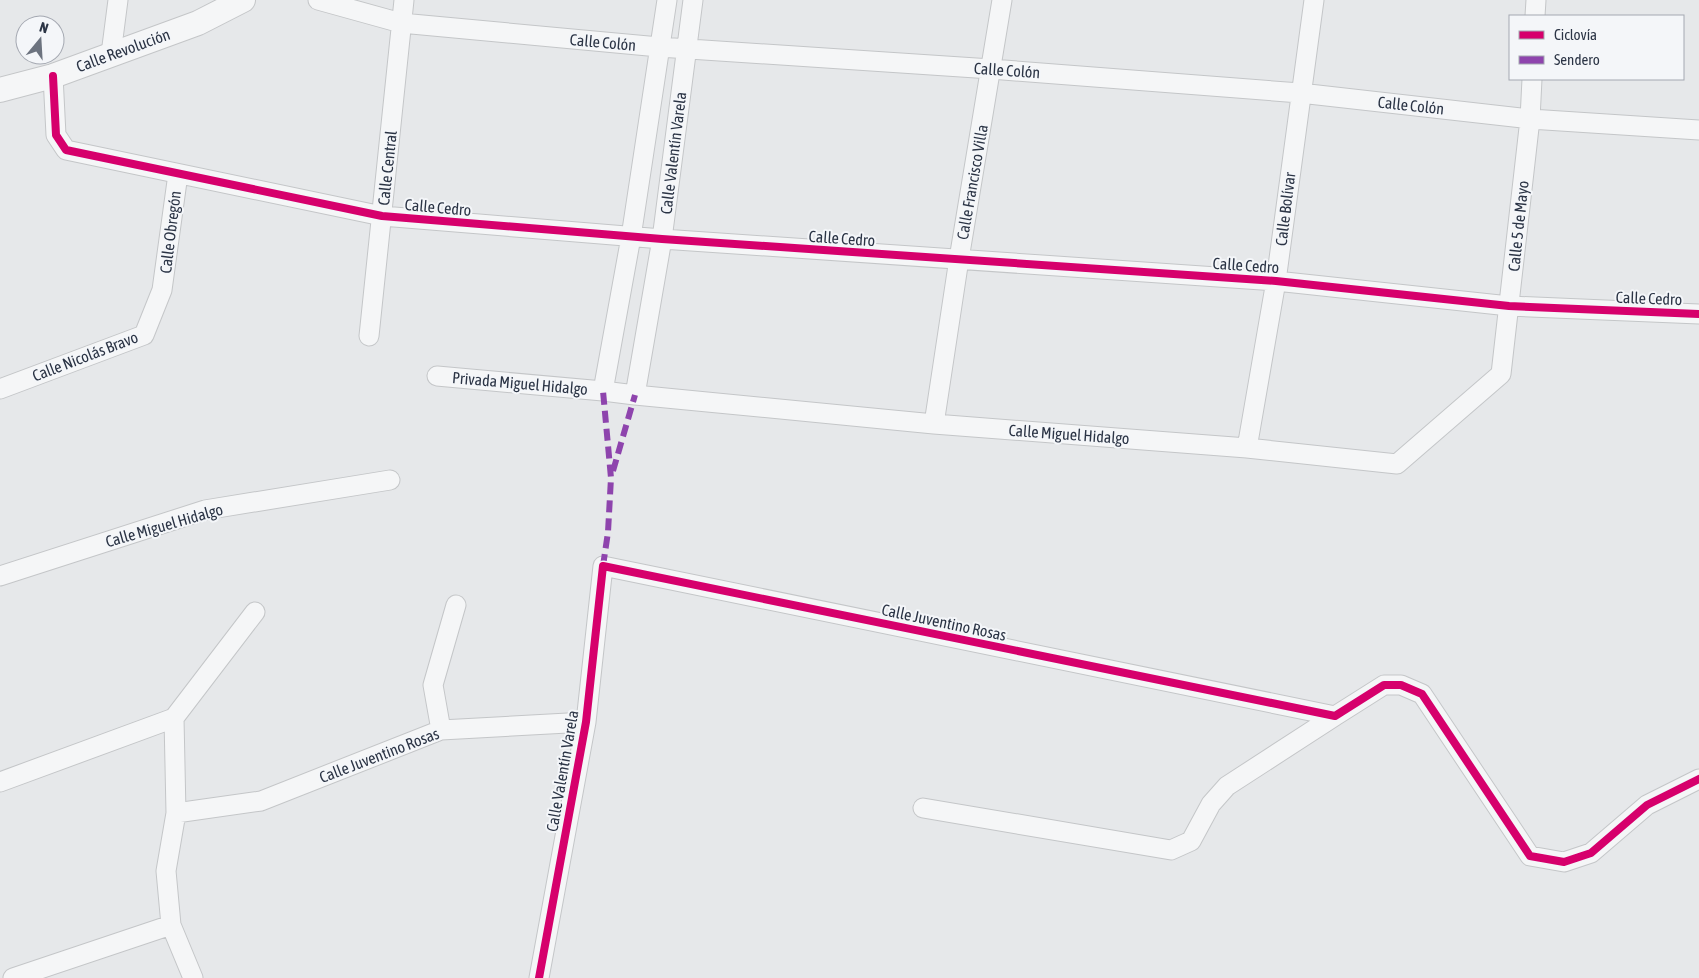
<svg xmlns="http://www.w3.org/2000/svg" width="1699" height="978" viewBox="0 0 1699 978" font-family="'Asap Condensed',sans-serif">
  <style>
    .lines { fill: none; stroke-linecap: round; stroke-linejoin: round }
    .minor-casing { stroke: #c4c6c8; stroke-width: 21 }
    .tertiary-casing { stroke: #c4c6c8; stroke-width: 26 }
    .minor { stroke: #f5f6f7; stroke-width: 19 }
    .tertiary { stroke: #f5f6f7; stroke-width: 24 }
    .quiet { stroke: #8e44ad; stroke-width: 6; stroke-dasharray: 12 6; stroke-linecap: butt }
    .cycleway-casing { stroke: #f4f6f9; stroke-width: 11 }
    .cycleway { stroke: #d6006c; stroke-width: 8 }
    .labels { text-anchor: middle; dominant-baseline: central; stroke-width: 4; stroke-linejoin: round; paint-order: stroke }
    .street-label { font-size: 16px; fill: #2b3445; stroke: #f4f6f9 }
  </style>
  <rect width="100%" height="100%" fill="#e6e8ea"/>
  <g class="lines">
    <g class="minor-casing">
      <path id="minor" d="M318 0 401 23 659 47 991 69 1300 93 1530 119 1699 130
        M1535 16 1536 0
        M111 54 118 0
        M53 76 56 135 66 150 382 216 662 239 1276 281 1509 306 1699 314
        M369 336 404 0
        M437 376 603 391 635 395 934 424 1247 448 1397 464 1501 374 1530 119 1532 79
        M0 389 144 335 162 290 178 174
        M603 391 631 237 667 0
        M635 395 662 239 693 0
        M934 424 959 259 1002 0
        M1247 448 1276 281 1314 0
        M0 576 205 510 390 480
        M174 718 176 813 166 871 171 925 193 978
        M174 718 255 612
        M441 730 433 685 456 605
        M0 782 174 718
        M923 808 1171 850 1191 841 1211 804 1227 786 1335 716
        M176 813 261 801 441 730 586 722
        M13 978 171 925
        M539 978 586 722 603 566 1335 716 1384 685H1401L1422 694 1530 856 1564 862 1591 853 1647 805 1699 779"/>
    </g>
    <g class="tertiary-casing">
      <path id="tertiary" d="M0 90 53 76 198 23 243 0"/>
    </g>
    <use href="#minor" class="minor"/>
    <use href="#tertiary" class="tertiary"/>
    <path class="quiet" d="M613 471 635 395
      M603 566 608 532 611 478 603 391"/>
    <g class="cycleway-casing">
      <path id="cycleway" d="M53 76 56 135 66 150 382 216 662 239 1276 281 1509 306 1699 314
        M539 978 586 722 603 566 1335 716 1384 685H1401L1422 694 1530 856 1564 862 1591 853 1647 805 1699 779"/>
    </g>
    <use href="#cycleway" class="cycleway"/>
  </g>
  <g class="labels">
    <g class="street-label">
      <text transform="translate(603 42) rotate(5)">Calle Colón</text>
      <text transform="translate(123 50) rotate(-20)">Calle Revolución</text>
      <text transform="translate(1007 70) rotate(4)">Calle Colón</text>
      <text transform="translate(1411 105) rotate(6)">Calle Colón</text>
      <text transform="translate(673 153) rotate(-83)">Calle Valentín Varela</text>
      <text transform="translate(387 168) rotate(-84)">Calle Central</text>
      <text transform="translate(972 182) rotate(-80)">Calle Francisco Villa</text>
      <text transform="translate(438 207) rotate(5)">Calle Cedro</text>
      <text transform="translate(1285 209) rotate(-83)">Calle Bolívar</text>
      <text transform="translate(1518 226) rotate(-84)">Calle 5 de Mayo</text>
      <text transform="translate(170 232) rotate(-83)">Calle Obregón</text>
      <text transform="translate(842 238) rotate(4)">Calle Cedro</text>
      <text transform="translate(1246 265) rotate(4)">Calle Cedro</text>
      <text transform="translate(1649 298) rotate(2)">Calle Cedro</text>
      <text transform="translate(85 356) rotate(-21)">Calle Nicolás Bravo</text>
      <text transform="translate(520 383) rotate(5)">Privada Miguel Hidalgo</text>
      <text transform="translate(1069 434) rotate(4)">Calle Miguel Hidalgo</text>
      <text transform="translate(164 525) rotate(-16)">Calle Miguel Hidalgo</text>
      <text transform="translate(944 622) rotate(12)">Calle Juventino Rosas</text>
      <text transform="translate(379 755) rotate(-21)">Calle Juventino Rosas</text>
      <text transform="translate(562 771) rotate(-80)">Calle Valentín Varela</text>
    </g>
  </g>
  <rect x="1509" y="15" width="175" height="65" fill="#f4f6f9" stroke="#a4a8b1"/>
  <rect x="1519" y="31" width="25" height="8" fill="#d6006c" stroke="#a4a8b1"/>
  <text x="1554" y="40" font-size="15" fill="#2b3445">Ciclovía</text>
  <rect x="1519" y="56" width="25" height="8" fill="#8e44ad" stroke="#a4a8b1"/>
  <text x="1554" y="65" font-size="15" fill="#2b3445">Sendero</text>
  <g transform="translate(40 40) rotate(18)"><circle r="24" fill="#f4f6f9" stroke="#a4a8b1"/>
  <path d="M0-4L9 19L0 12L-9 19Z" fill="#6c737f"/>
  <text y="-8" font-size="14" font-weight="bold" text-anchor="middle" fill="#2b3445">N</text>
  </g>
</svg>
